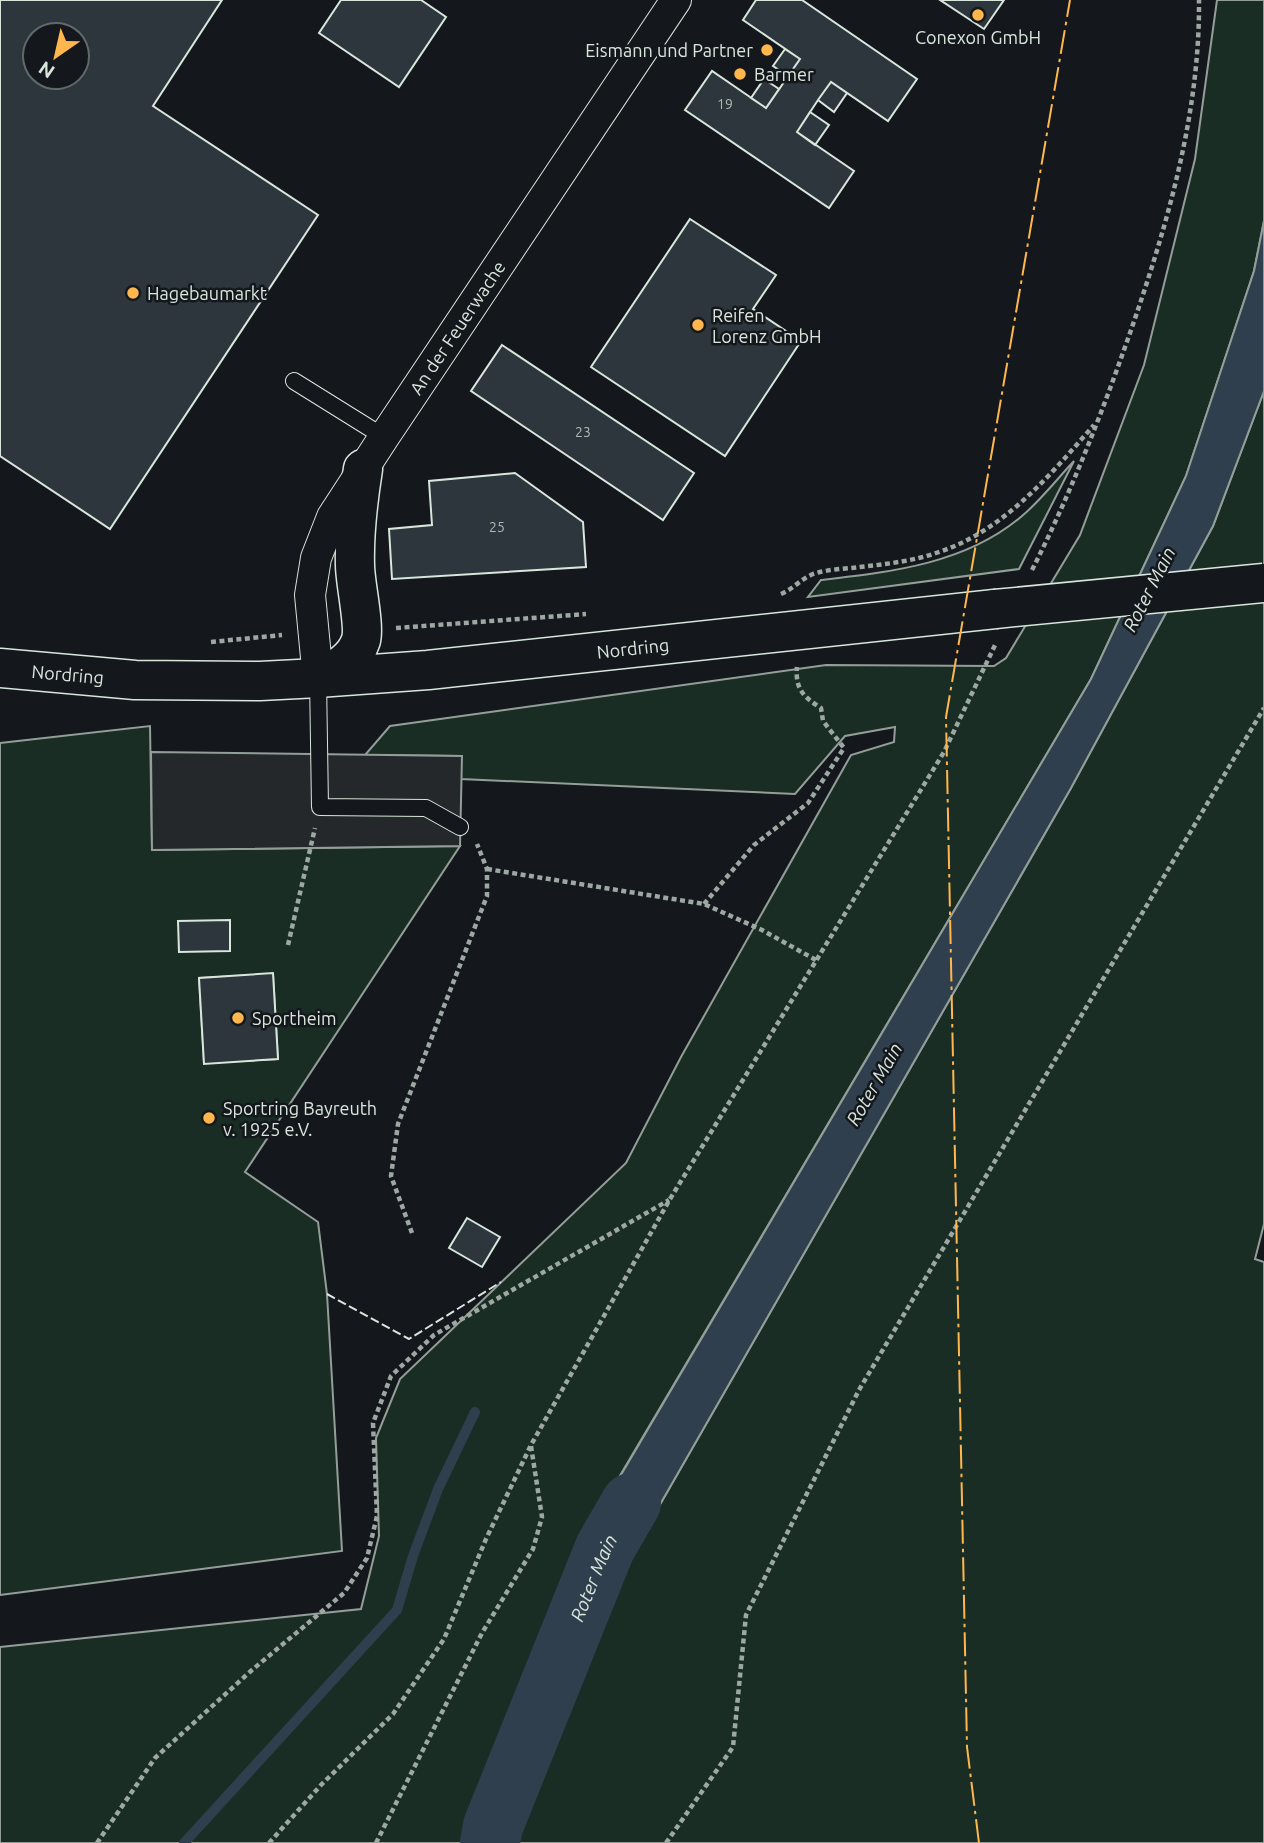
<svg xmlns="http://www.w3.org/2000/svg" width="1264" height="1843" viewBox="0 0 1264 1843" font-family="Ubuntu,sans-serif">
  <style>
    .green { fill: #1a2d24; stroke: #939e99; stroke-width: 2; fill-rule: evenodd }
    .parking { fill: #24282b; stroke: #939e99; stroke-width: 2 }
    .water { fill: #2f3f4d; stroke: #939e99; stroke-width: 2 }
    .lines { fill: none; stroke-linecap: round; stroke-linejoin: round }
    .stream { stroke: #2f3f4d; stroke-width: 10 }
    .river { stroke: #2f3f4d; stroke-width: 60 }
    .building { fill: #2c363c; stroke: #d8e6dc; stroke-width: 2; fill-rule: evenodd }
    .lane-casing { stroke: #d8e6dc; stroke-width: 18 }
    .street-casing { stroke: #d8e6dc; stroke-width: 32 }
    .secondary-casing { stroke: #d8e6dc; stroke-width: 41 }
    .path { stroke: #9da8a2; stroke-width: 4.5; stroke-dasharray: 5 3.5; stroke-linecap: butt }
    .lane { stroke: #14181c; stroke-width: 16 }
    .street { stroke: #14181c; stroke-width: 30 }
    .secondary { stroke: #14181c; stroke-width: 38 }
    .secondary-bridge-casing { stroke: #d8e6dc; stroke-width: 41; stroke-linecap: butt }
    .secondary-bridge { stroke: #14181c; stroke-width: 38 }
    .fence { stroke: #d8e6dc; stroke-width: 2; stroke-dasharray: 9 3.5; stroke-linecap: butt }
    .power { stroke: #ffb74d; stroke-width: 2; stroke-dasharray: 24 5 3.5 5; stroke-linecap: butt }
    .poi-dot { fill: #ffb74d; stroke: #14181c; stroke-width: 2.5 }
    .labels { text-anchor: middle; dominant-baseline: central; stroke-width: 5; stroke-linejoin: round; paint-order: stroke }
    .number-label { font-size: 14px; fill: #adbab4 }
    .poi-label { font-size: 18px; fill: #d8e6dc; stroke: #14181c; text-anchor: start }
    .street-label { font-size: 18px; fill: #d8e6dc; stroke: #14181c }
    .water-label { font-size: 19px; font-style: italic; fill: #d8e6dc; stroke: #14181c }
  </style>
  <rect width="100%" height="100%" fill="#14181c"/>
  <path class="green" d="M1217 0H1264V221L1254 271 1186 476 1091 679 589 1528 571 1590 625 1575 623 1569 1071 788 1213 526 1264 391V1224L1255 1259 1264 1262V1843H0V1647L361 1609 379 1536 376 1438 400 1379 626 1163 681 1057 851 755 894 742 895 727 845 736 795 794 461 779V756L365 755 390 726 826 665 994 666 1006 658 1080 535 1144 365 1195 159Z
    M1074 461 1019 569 808 597 821 580C891 572 966 564 1022 516 1041 500 1057 479 1074 461Z
    M150 726 152 850 460 846 245 1172 318 1222 327 1294 342 1551 0 1595V743ZM273 974 278 1059 204 1063 199 978Z"/>
  <path class="parking" d="M151 752 462 756 460 846 152 850Z"/>
  <path class="water" d="M1264 221V391L1213 526 1071 788 623 1569 572 1583 589 1529 1091 679 1186 476 1254 271Z"/>
  <g class="lines">
    <path class="stream" d="M184 1843 397 1610 413 1556 438 1489 475 1412"/>
    <path class="river" id="s1" d="M490 1843 493 1826 605 1548 631 1503"/>
  </g>
  <path class="building" d="M0 0H222L153 106 318 215 110 529 0 456ZM35 35H77V77H35Z
    M341 0H421L446 17 399 87 319 33Z
    M756 0H802L917 79 888 121 831 82 818 100 797 132 854 171 829 208 685 110 712 71 766 108 800 59 743 20Z
    M940 0H1004L984 29Z
    M785 49 800 59 788 76 773 66Z
    M764 79 779 89 766 108 751 98Z
    M831 82 847 93 834 112 818 100Z
    M810 112 829 125 815 145 797 132Z
    M690 219 776 275 753 309 801 341 725 456 591 367Z
    M502 345 694 473 663 520 471 391Z
    M515 473 583 522 586 567 392 579 389 529 432 525 429 481Z
    M230 920V951L179 952 178 921Z
    M273 973 278 1059 204 1064 199 978Z
    M467 1218 500 1237 482 1267 449 1248Z"/>
  <g class="lines">
    <g class="lane-casing">
      <path id="lane" d="M294 381 384 437
        M318 678 320 807 426 808 460 827"/>
    </g>
    <g class="street-casing">
      <g id="street">
        <path id="s2" d="M318 678 310 595 316 558 332 517 384 437 676 0"/>
      </g>
    </g>
    <g class="secondary-casing">
      <g id="secondary">
        <path id="s3" d="M0 668 135 680 260 681 318 678 428 670 995 609"/>
        <path d="M318 678C336 670 355 660 361 640 365 625 355 583 355 565 354 532 358 501 363 469"/>
      </g>
    </g>
    <path class="path" d="M1032 570C1071 493 1102 413 1130 333 1167 226 1200 114 1199 0
      M781 594C793 589 801 579 813 574 828 569 845 569 860 567 887 564 914 561 939 552 1005 530 1050 475 1094 425
      M396 628 586 614
      M211 642 282 635
      M487 869 704 904 762 930 816 960
      M704 904 754 845 808 803 844 748 823 721 821 708C803 697 795 688 797 667
      M288 945 315 828
      M412 1233 391 1176 398 1124 487 896V869L477 844
      M97 1843 155 1758 252 1670 344 1593 367 1558 377 1516 373 1423 391 1376 434 1335 669 1200
      M269 1843 321 1785 393 1714 444 1639 486 1539 531 1445 670 1199 944 752 996 643
      M376 1843 482 1633 533 1549 542 1517 531 1446
      M666 1843 733 1747 746 1615 859 1390 1264 708"/>
    <use href="#lane" class="lane"/>
    <use href="#street" class="street"/>
    <use href="#secondary" class="secondary"/>
    <g class="secondary-bridge-casing">
      <path id="secondary-bridge" d="M995 609 1264 583"/>
    </g>
    <use href="#secondary-bridge" class="secondary-bridge"/>
    <path class="fence" d="M327 1294 409 1339 501 1282"/>
    <path class="power" d="M979 1843 967 1747 946 717 1070 0"/>
  </g>
  <g class="poi-dot">
    <circle cx="978" cy="15" r="7"/>
    <circle cx="767" cy="50" r="7"/>
    <circle cx="740" cy="74" r="7"/>
    <circle cx="133" cy="293" r="7"/>
    <circle cx="698" cy="325" r="7"/>
    <circle cx="238" cy="1018" r="7"/>
    <circle cx="209" cy="1118" r="7"/>
  </g>
  <g class="labels">
    <g class="number-label">
      <text x="725" y="104">19</text>
      <text x="583" y="432">23</text>
      <text x="497" y="527">25</text>
    </g>
    <g class="poi-label">
      <text x="978" y="37" text-anchor="middle">Conexon GmbH</text>
      <text x="753" y="50" text-anchor="end">Eismann und Partner</text>
      <text x="754" y="74">Barmer</text>
      <text x="147" y="293">Hagebaumarkt</text>
      <text x="712" y="315">Reifen<tspan x="712" dy="21">Lorenz GmbH</tspan></text>
      <text x="252" y="1018">Sportheim</text>
      <text x="223" y="1108">Sportring Bayreuth<tspan x="223" dy="21">v. 1925 e.V.</tspan></text>
    </g>
    <g class="street-label">
      <text stroke="none"><textPath href="#s2" startOffset="392">An der Feuerwache</textPath></text>
      <text stroke="none"><textPath href="#s3" startOffset="635">Nordring</textPath></text>
      <text stroke="none"><textPath href="#s3" startOffset="68">Nordring</textPath></text>
    </g>
    <g class="water-label">
      <text transform="translate(1149 589) rotate(-63)">Roter Main</text>
      <text transform="translate(874 1084) rotate(-60)">Roter Main</text>
      <text stroke="none"><textPath href="#s1" startOffset="285">Roter Main</textPath></text>
    </g>
  </g>
  <g transform="translate(56 56) rotate(214)"><circle r="33" fill="#14181c" stroke="#626a69" stroke-width="2"/>
  <path d="M0-5L12 26L0 18L-12 26Z" fill="#ffb74d"/>
  <text y="-10" font-size="19" font-weight="bold" text-anchor="middle" fill="#d8e6dc">N</text>
  </g>
</svg>
